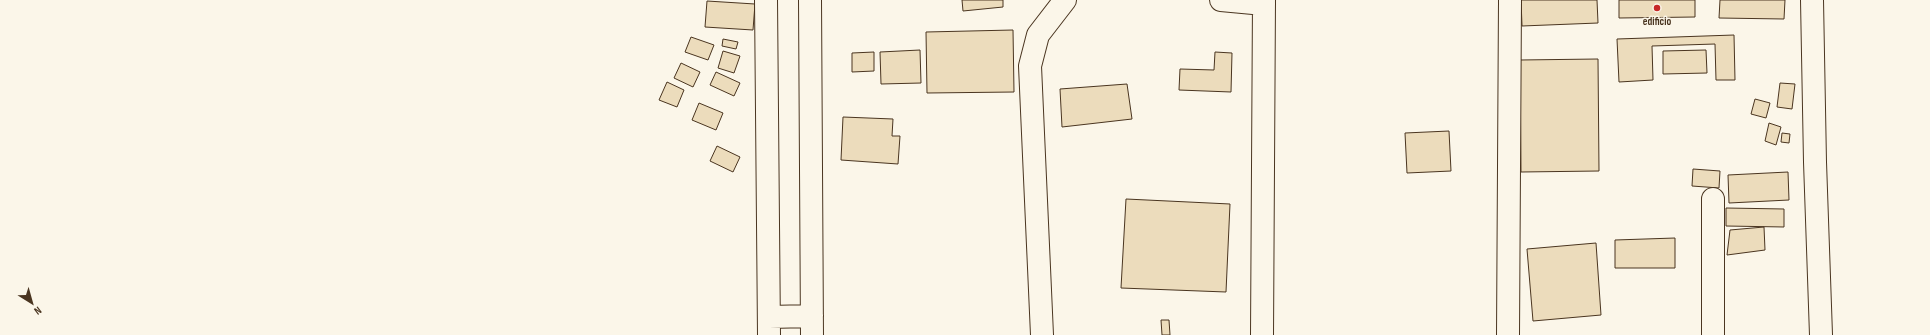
<svg xmlns="http://www.w3.org/2000/svg" width="1930" height="335" viewBox="0 0 1930 335" font-family="'Sofia Sans Condensed',sans-serif">
  <style>
    .building { fill: #ecdcbc; stroke: #4a3520 }
    .lines { fill: none; stroke-linecap: round; stroke-linejoin: round }
    .minor-casing { stroke: #4a3520; stroke-width: 24 }
    .minor { stroke: #fbf6e9; stroke-width: 22 }
    .poi-dot { fill: #c62828; stroke: #fbf6e9; stroke-width: 1.5 }
    .labels { text-anchor: middle; dominant-baseline: central; stroke-width: 3; stroke-linejoin: round; paint-order: stroke }
    .poi-label { font-size: 11px; font-weight: bold; fill: #4a3520; stroke: #fbf6e9 }
  </style>
  <rect width="100%" height="100%" fill="#fbf6e9"/>
  <path class="building" d="M962 0H1003V7L963 11Z
    M1521 0H1597L1598 23 1522 26Z
    M1619 0H1695V17L1619 18Z
    M1720 0H1785L1784 19 1719 18Z
    M707 1 755 4 753 30 705 27Z
    M1013 30 1014 92 927 93 926 32Z
    M1734 35 1735 80H1716L1715 44 1652 46 1653 80 1619 82 1617 39Z
    M691 37 714 45 708 60 685 52Z
    M723 39 738 42 736 49 722 46Z
    M920 50 921 83 881 84 880 52Z
    M1706 50 1707 73 1663 74V51Z
    M723 51 740 56 734 73 718 68Z
    M874 52V71L852 72V53Z
    M1215 52 1232 53 1231 92 1179 90 1180 69 1214 70Z
    M1598 59 1599 171 1521 172 1520 60Z
    M681 63 700 72 693 87 674 78Z
    M716 72 740 83 734 96 710 85Z
    M667 82 684 90 677 107 659 100Z
    M1780 83 1795 84 1792 109 1777 107Z
    M1127 84 1132 119 1062 127 1060 89Z
    M1755 99 1770 103 1766 118 1751 114Z
    M699 103 723 113 716 130 692 120Z
    M843 117 893 119 892 136H900L898 164 841 160Z
    M1769 123 1781 127 1776 145 1765 141Z
    M1449 131 1451 171 1407 173 1405 133Z
    M1782 133 1790 134 1789 143 1781 142Z
    M717 146 740 157 733 172 710 161Z
    M1693 169 1720 171 1719 188 1692 186Z
    M1788 172 1789 200 1729 203 1728 175Z
    M1126 199 1230 204 1226 292 1121 288Z
    M1726 208 1784 209V227L1726 226Z
    M1764 227 1765 250 1727 255 1730 230Z
    M1675 238V268H1615V240Z
    M1596 243 1601 315 1533 321 1527 249Z
    M1161 320H1169L1170 335H1162Z"/>
  <g class="lines">
    <g class="minor-casing">
      <path id="minor" d="M766 0 769 335
        M810 0 812 335
        M1221 0 1264 4
        M1812 0 1815 162 1821 335
        M1713 199V335
        M769 317 812 316
        M1042 335 1030 66 1038 35 1065 0
        M1262 335 1264 0
        M1508 335 1510 0"/>
    </g>
    <use href="#minor" class="minor"/>
  </g>
  <circle class="poi-dot" cx="1657" cy="8" r="4"/>
  <g class="labels">
    <g class="poi-label">
      <text x="1657" y="21">edificio</text>
    </g>
  </g>
  <g transform="translate(32 303) rotate(143)" stroke="#fbf6e9" stroke-width="3" paint-order="stroke">
  <path d="M0-3L7 15L0 10L-7 15Z" fill="#4a3520"/>
  <text y="-6" font-size="11" font-weight="bold" text-anchor="middle" fill="#4a3520">N</text>
  </g>
</svg>
